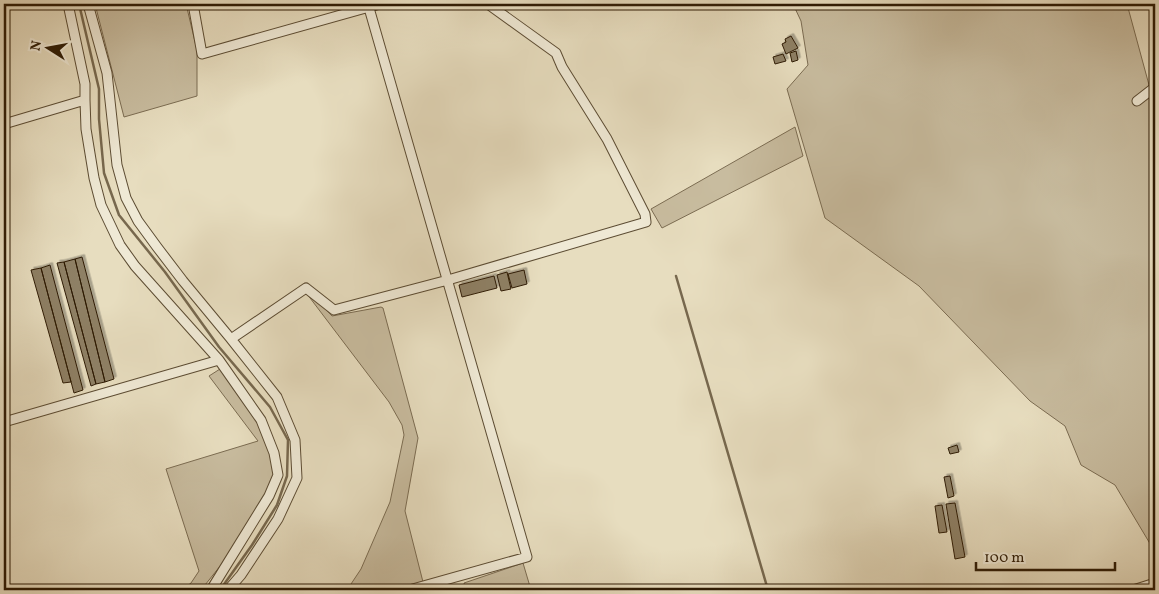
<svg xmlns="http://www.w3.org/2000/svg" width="1159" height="594" viewBox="0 0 1159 594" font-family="Vollkorn,serif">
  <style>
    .green { fill: #c8bc9f; stroke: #7b6c52 }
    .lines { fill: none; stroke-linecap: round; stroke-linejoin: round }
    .stream { stroke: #77684e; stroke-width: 2.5 }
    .building { fill: #8e8065; stroke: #2e1b04; filter: url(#shadow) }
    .street-casing { stroke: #5c4c33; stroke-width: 11 }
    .street { stroke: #efe9d5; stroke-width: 9 }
  </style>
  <defs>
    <filter id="shadow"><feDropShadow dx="2.5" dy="-2.5" stdDeviation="0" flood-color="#0004"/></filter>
  </defs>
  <rect width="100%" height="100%" fill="#e7ddbf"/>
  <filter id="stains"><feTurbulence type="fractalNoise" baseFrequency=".004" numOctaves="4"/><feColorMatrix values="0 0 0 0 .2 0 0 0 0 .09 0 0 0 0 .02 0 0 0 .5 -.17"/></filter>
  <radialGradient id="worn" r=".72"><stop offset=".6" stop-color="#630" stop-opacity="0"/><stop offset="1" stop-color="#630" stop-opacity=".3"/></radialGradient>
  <path class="green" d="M95 4H186L197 50V96L124 117Z
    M793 4H1127L1155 107V552L1115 485 1081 465 1065 426 1030 401 919 286 825 218 787 89 808 65 801 21Z
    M795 127 803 156 662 228 651 209Z
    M307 294H311L332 316 381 307 383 308 418 438 405 511 423 582 393 590H347L361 569 390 502 404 435 402 425 389 402Z
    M220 369 256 420 269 450 275 472 267 492 233 550 201 590H182L191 583 199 571 166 469 258 441 209 376Z
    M523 563 531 590H466L464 583Z"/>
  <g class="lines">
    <path class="stream" d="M79 4 99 89V119L104 173 119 215 165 272 219 347 270 407 288 440 287 476 277 505 252 545 220 590
      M676 276 768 590
      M1154 307 1155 306"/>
  </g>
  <path class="building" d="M791 36 798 48 786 54 782 44 786 42 785 39Z
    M796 51 798 60 792 62 790 53Z
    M783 54 786 61 775 64 773 57Z
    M82 257 114 379 105 382 75 259Z
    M75 259 105 382 96 384 64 262Z
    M64 262 96 384 91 386 57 263Z
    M50 265 83 390 74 393 41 268Z
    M41 268 71 382 63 383 31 270Z
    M524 270 527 284 512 288 508 274Z
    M507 272 511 289 501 291 497 275Z
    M494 276 497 288 462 297 459 285Z
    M957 445 959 452 950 454 948 448Z
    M950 476 954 496 948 498 944 477Z
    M955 503 965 557 955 559 946 504Z
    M942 505 947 532 939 533 935 506Z"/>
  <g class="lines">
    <g class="street-casing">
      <path id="street" d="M88 4 107 73 117 165 126 198 138 221 157 247 183 281 231 339
        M193 4 202 54 380 4
        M369 8 527 557 409 590
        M85 100 86 129 94 178 101 205 120 245 135 266 219 360
        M1137 101 1155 87
        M4 124 85 100V84L68 4
        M4 422 219 360 261 420 274 453 278 475 269 496 211 590
        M228 590 241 575 278 519 297 478 295 440 277 397 231 339 306 288 334 310 448 280 646 222 645 214 607 139 562 67 556 53 488 4
        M1133 590 1155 583"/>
    </g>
    <use href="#street" class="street"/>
  </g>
  <rect width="1159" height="594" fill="none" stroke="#e7ddbf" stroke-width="20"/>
  <rect x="5" y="5" width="1149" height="584" fill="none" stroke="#2e1b04" stroke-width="2.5"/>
  <rect x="10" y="10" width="1139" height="574" fill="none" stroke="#2e1b04"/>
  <g transform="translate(48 48) rotate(281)" stroke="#efe9d5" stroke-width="4" paint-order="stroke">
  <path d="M0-4L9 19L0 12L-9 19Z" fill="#2e1b04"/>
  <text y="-8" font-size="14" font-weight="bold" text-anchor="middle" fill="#2e1b04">N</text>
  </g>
  <path d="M976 562v8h139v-8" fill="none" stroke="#2e1b04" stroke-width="2.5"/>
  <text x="984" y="562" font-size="15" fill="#2e1b04" stroke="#efe9d5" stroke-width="4" paint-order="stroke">100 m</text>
  <rect width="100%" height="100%" filter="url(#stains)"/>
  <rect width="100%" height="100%" fill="url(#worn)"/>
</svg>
